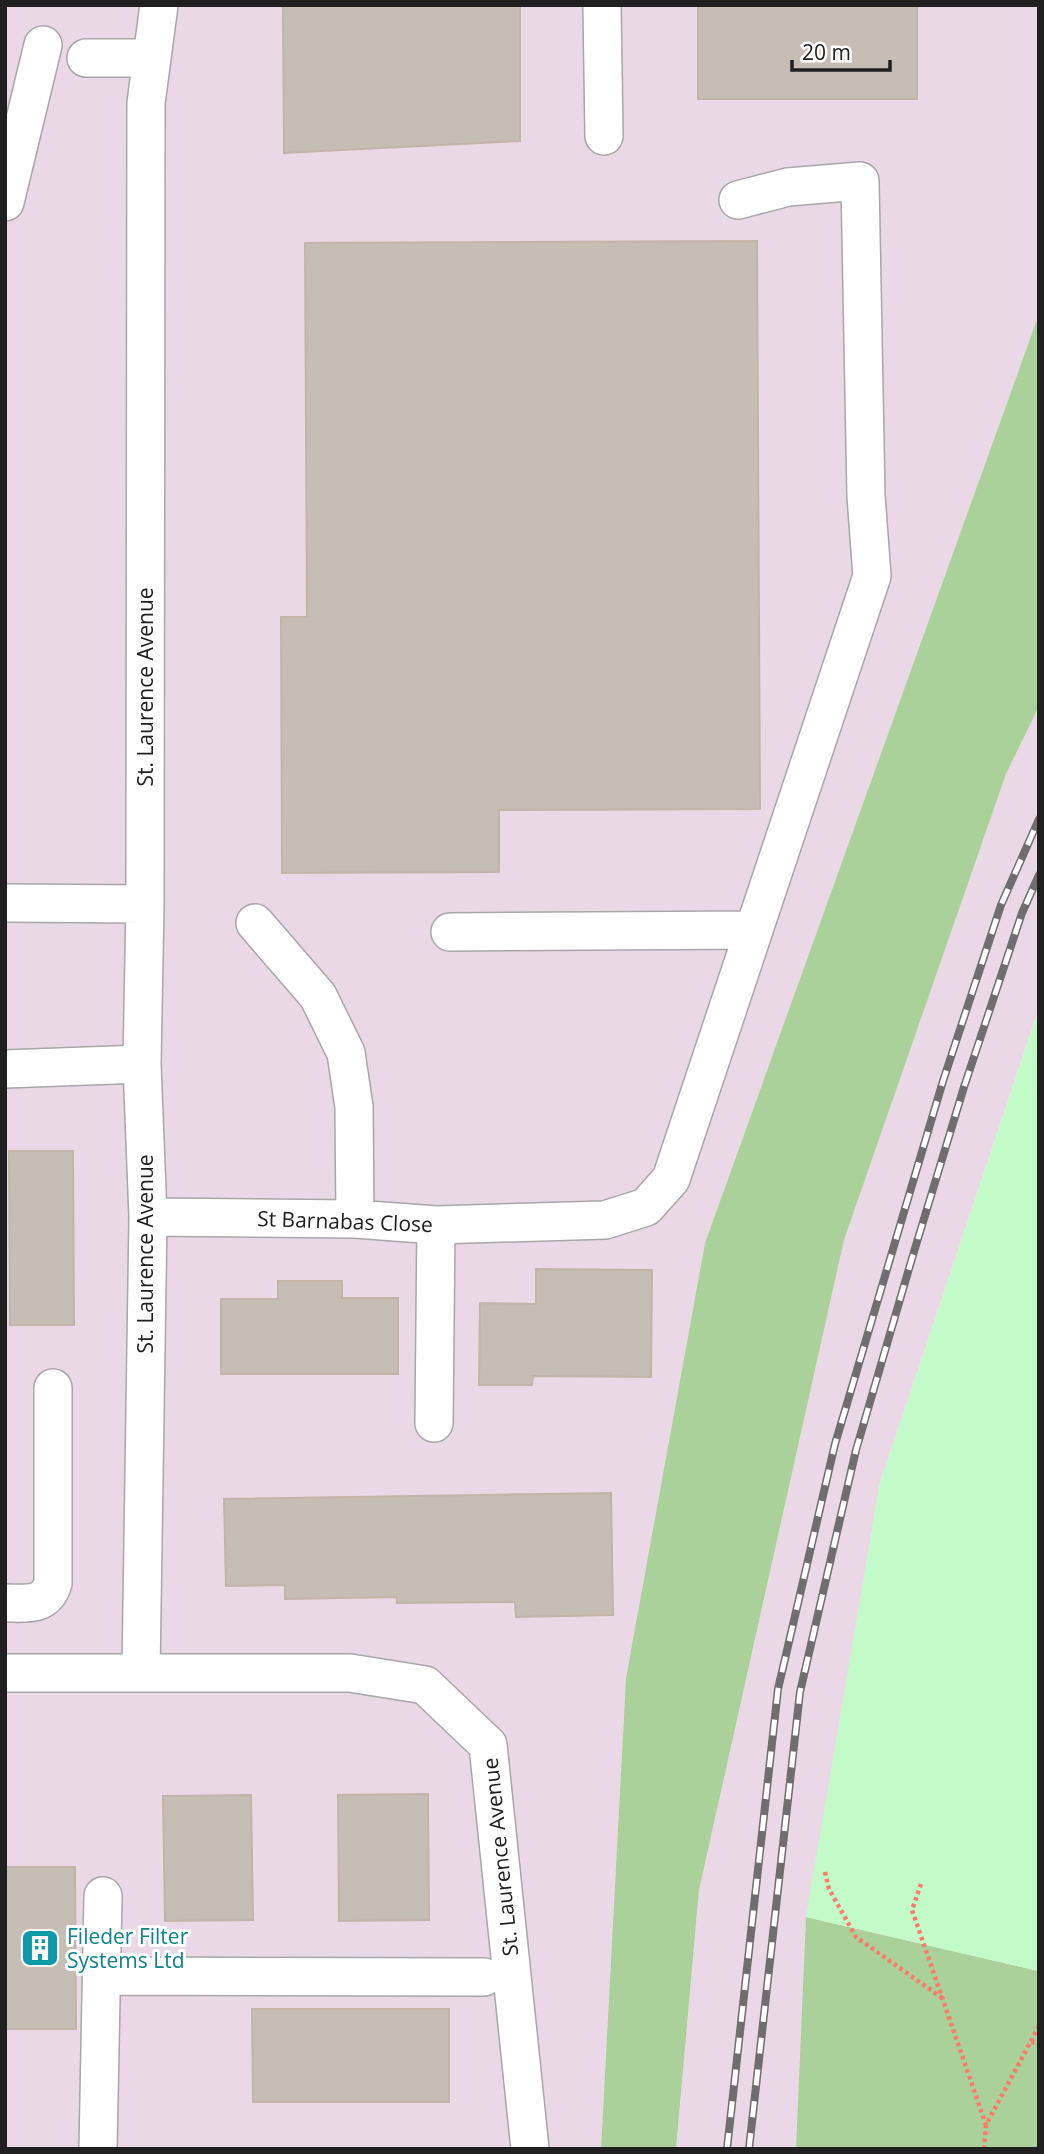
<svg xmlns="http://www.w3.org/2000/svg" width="1044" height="2154" viewBox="0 0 1044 2154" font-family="'Open Sans',sans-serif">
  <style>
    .industrial { fill: #ead8e7 }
    .forest { fill: #aad19a }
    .park { fill: #c3fbc8 }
    .building { fill: #c6bdb5; stroke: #c3b4a8; stroke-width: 2 }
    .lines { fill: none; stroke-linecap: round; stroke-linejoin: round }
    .minor-casing { stroke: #a7a7a7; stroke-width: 40 }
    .path { stroke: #fd7a6b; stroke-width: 4.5; stroke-dasharray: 3.5 3.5; stroke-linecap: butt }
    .minor { stroke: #fff; stroke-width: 37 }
    .rail-casing { stroke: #6e6e6e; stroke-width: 8 }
    .rail { stroke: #fff; stroke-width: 5; stroke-dasharray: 16; stroke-linecap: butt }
    .labels { text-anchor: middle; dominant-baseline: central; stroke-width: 6; stroke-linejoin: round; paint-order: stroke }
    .street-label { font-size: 21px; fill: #202020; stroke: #fff }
    .culture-label { font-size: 21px; fill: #0d838f; stroke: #fff; text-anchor: start }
  </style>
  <rect width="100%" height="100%" fill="#f1ede6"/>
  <path class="industrial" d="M5 5H1036L1039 14V314L705 1243 626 1678 601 2149H5Z
    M1039 706V1008L880 1483 805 1930 801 2149H676L699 1890 844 1240 1006 774Z"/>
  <path class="forest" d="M1039 314V706L1006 774 844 1240 699 1890 676 2149H601L626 1678 705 1243Z
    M806 1917 1039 1971V2149H796Z"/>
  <path class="park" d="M1039 1008V1971L806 1917 880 1483Z"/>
  <path class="building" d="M283 5H520V141L284 153Z
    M698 5H917V99H698Z
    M757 241 760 809 499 810V872L282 873 281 617H307L305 243Z
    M9 1151H73L74 1325H10Z
    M536 1269 652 1270 651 1377 533 1376 532 1385H479L480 1303 536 1304Z
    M278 1281H342V1298H398V1374H221V1299H278Z
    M611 1493 613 1615 516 1617 515 1602 397 1603V1597L285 1599V1585L226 1586 224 1499Z
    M428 1794 429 1920 339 1921 338 1795Z
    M251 1795 253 1920 165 1921 163 1796Z
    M5 1867H75L76 2029H5Z
    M252 2009H449V2102H253Z"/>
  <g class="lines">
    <g class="minor-casing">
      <path id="minor" d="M602 5 604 136
        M86 58H152
        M738 200 788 187 860 181 866 496 872 576 754 930
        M5 202 43 45
        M5 903 145 904
        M255 923 318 996 346 1053 354 1107 355 1219
        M5 1069 142 1064
        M148 1217 355 1219 436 1225 605 1220 646 1207 671 1179 754 930 450 932
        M434 1423 436 1225
        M5 1603C26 1603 46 1607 53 1583V1388
        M141 1672 148 1217 142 1064 145 904 146 103 159 5
        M5 1673H350L425 1685 488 1745 530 2149
        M102 1976 484 1977
        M98 2149 103 1896"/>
    </g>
    <path class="path" d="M825 1872 829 1889 856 1937 942 1998
      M921 1884 912 1910 986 2125
      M1031 2042 1039 2043
      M984 2149 986 2125 1039 2026"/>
    <use href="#minor" class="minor"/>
    <g class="rail-casing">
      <path id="rail" d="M727 2149 778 1689 835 1444 943 1081 1001 905 1039 819
        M749 2149 800 1692 856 1450 913 1255 964 1087 1022 913 1039 875"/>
    </g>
    <use href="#rail" class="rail"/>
  </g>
  <defs>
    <g id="building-square" transform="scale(2.0125)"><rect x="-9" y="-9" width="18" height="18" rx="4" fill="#0f9aa8" stroke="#fff"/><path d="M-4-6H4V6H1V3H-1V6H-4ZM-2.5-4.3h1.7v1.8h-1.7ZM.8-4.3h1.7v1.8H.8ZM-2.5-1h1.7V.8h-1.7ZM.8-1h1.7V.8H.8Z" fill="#fff"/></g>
  </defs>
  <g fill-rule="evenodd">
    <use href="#building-square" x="40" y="1948"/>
  </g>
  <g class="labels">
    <g class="street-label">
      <text transform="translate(145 687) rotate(-90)">St. Laurence Avenue</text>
      <text transform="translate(345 1221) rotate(2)">St Barnabas Close</text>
      <text transform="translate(145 1254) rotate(-90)">St. Laurence Avenue</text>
      <text transform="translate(500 1857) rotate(-96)">St. Laurence Avenue</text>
    </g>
    <g class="culture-label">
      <text x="67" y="1936">Fileder Filter<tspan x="67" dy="24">Systems Ltd</tspan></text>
    </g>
  </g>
  <rect width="1044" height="2154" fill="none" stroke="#202020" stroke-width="14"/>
  <path d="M792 60v10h98v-10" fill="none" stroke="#202020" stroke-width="3.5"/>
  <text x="802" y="60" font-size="21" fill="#202020" stroke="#ffffff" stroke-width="5" paint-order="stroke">20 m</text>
</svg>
